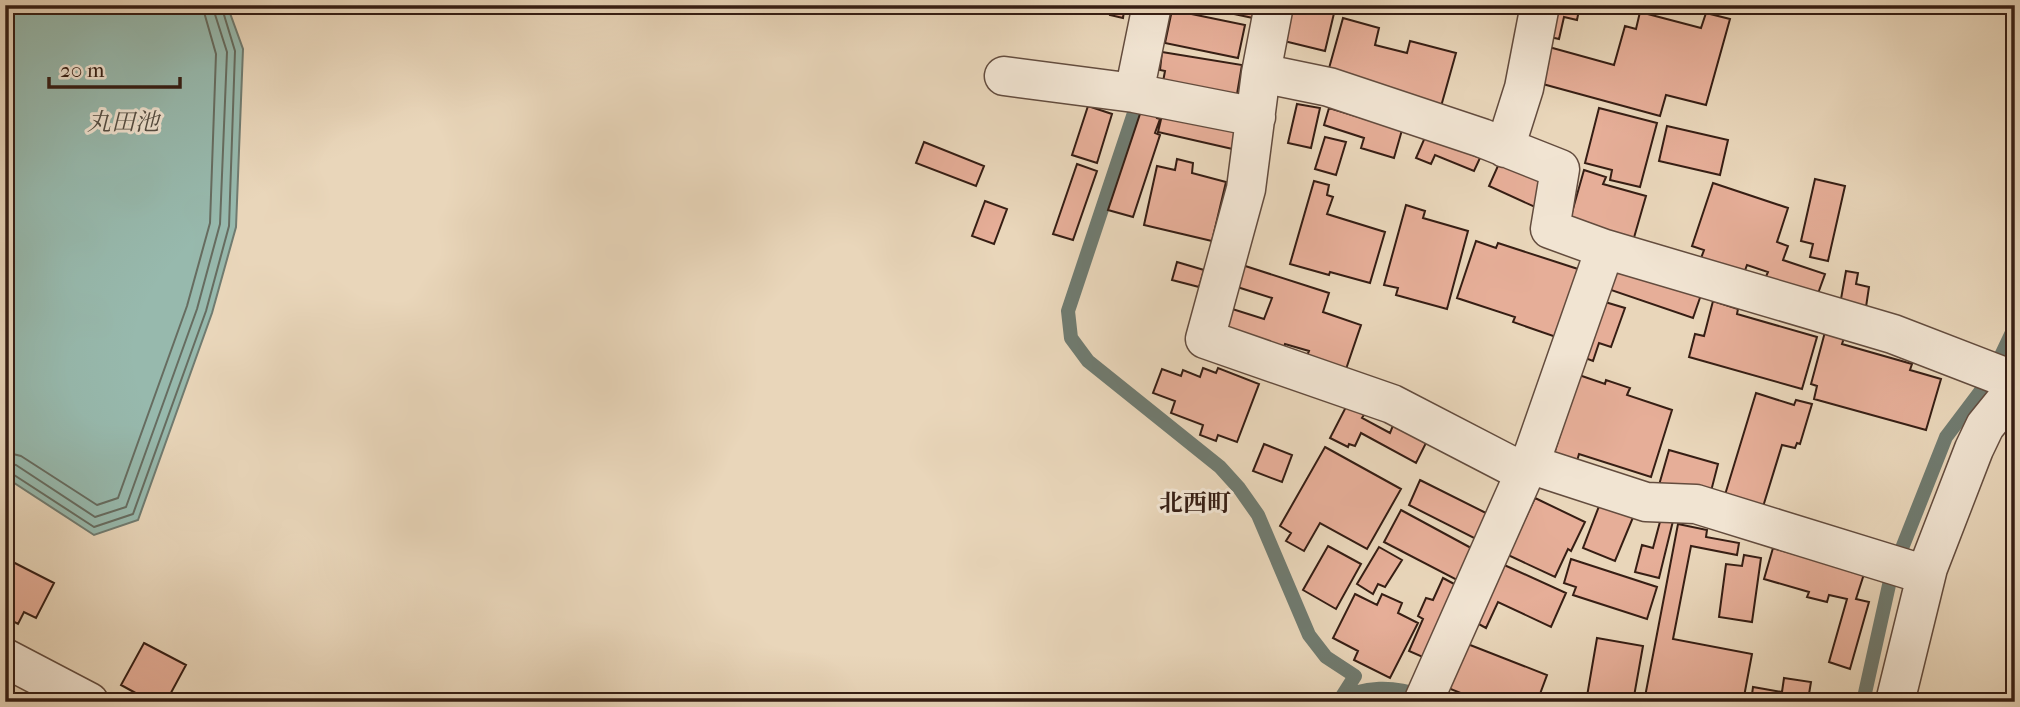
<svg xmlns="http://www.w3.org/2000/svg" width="2020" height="707" viewBox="0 0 2020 707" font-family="'IM FELL French Canon','Noto Serif JP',serif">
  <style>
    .water { fill: #97b9ad; stroke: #707b70; stroke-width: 2 }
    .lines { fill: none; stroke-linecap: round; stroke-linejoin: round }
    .shore { stroke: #666c60; stroke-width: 2 }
    .stream { stroke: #707b70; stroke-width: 14 }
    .building { fill: #e6ae98; stroke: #361e14; stroke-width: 2 }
    .street-casing { stroke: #634c3e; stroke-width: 41 }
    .street { stroke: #f1e4d2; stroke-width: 38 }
    .labels { text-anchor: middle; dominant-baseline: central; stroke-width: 6; stroke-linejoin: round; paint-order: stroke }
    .water-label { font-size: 24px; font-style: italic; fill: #534c42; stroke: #f1e4d2 }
    .neighbourhood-label { font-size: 24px; font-weight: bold; fill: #361e14; stroke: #f1e4d2 }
  </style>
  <rect width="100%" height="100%" fill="#e9d6ba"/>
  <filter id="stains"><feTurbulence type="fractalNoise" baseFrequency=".00286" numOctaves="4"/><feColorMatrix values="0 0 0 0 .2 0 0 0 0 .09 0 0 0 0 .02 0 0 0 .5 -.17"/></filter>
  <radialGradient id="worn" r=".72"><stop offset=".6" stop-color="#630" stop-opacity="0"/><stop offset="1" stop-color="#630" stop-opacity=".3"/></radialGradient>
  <path class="water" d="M5 5H227L243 49 236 227 212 313 138 520 94 535 5 477Z"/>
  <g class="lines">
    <path class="shore" d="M5 452 21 456 97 505 118 498 187 306 210 223 216 54 202 5
      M5 463 16 465 95 517 126 507 197 309 220 224 227 52 212 5
      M5 472 11 473 94 527 133 514 206 311 229 226 235 51 221 5"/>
    <path class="stream" d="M1140 95 1068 311 1071 338 1088 361 1220 467 1239 488 1258 515 1309 635 1326 657 1355 676 1341 698
      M1338 701C1363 685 1395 686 1422 696
      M1863 702 1891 576 1946 437 1980 392 1998 362 2015 326"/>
  </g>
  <path class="building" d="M1112 5H1125L1123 18 1110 15Z
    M1192 5H1256L1253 18Z
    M1293 5H1336L1325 51 1284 41Z
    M1556 5H1580L1577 20 1564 17 1559 39 1550 37Z
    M1172 10 1245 25 1238 58 1165 43Z
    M1640 12 1701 28 1706 13 1730 19 1706 105 1666 95 1660 116 1539 83 1549 47 1614 65 1625 26 1636 29Z
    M1343 18 1379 28 1375 45 1407 53 1410 41 1456 53 1440 110 1326 79Z
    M1162 52 1242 65 1236 100 1162 87 1165 71 1160 70Z
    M1297 104 1320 108 1311 148 1288 143Z
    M1143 105 1159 110 1157 118 1160 119 1155 133 1160 135 1133 217 1108 210Z
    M1088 106 1112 114 1097 163 1072 155Z
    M1329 108 1402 130 1394 158 1361 148 1364 138 1324 125Z
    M1599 108 1657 123 1640 187 1610 180 1612 170 1585 163Z
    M1163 111 1241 129 1237 150 1158 132Z
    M1667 126 1728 140 1720 175 1659 161Z
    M1426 135 1480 158 1474 171 1435 155 1431 164 1416 158Z
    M1325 137 1346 142 1336 175 1315 169Z
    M924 142 984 166 976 186 916 163Z
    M1177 159 1193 163 1192 173 1226 182 1212 241 1144 225 1157 166 1175 170Z
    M1501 159 1547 180 1535 207 1489 186Z
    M1077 164 1097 171 1073 240 1053 234Z
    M1584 170 1606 177 1603 184 1646 196 1633 241 1569 223Z
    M1815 179 1845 186 1828 261 1810 257 1813 244 1801 241Z
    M1314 181 1329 185 1327 195 1333 197 1327 214 1385 232 1370 283 1330 272 1329 275 1290 264Z
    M1713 183 1788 208 1777 242 1788 246 1783 260 1825 274 1816 299 1764 281 1768 272 1747 265 1743 276 1700 261 1704 250 1692 246Z
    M985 201 1007 209 994 244 972 236Z
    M1406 205 1425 211 1423 218 1468 231 1447 309 1396 295 1398 288 1384 285Z
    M1476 241 1496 248 1498 243 1581 270 1559 338 1513 322 1515 317 1457 298Z
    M1177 262 1204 270 1199 287 1172 280Z
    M1239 264 1329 293 1323 312 1361 325 1345 372 1306 358 1309 351 1285 344 1283 351 1218 329 1226 307 1264 319 1272 298 1231 285Z
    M1617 264 1702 292 1693 318 1608 289Z
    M1846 271 1858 273 1856 284 1869 287 1866 307 1839 310Z
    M1713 301 1738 309 1737 314 1817 337 1802 389 1689 357 1695 334 1704 336Z
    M1605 302 1625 308 1611 347 1599 343 1593 361 1585 358Z
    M1825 332 1844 338 1842 344 1912 364 1910 370 1941 379 1926 430 1814 399 1817 386 1811 384Z
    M1203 368 1216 373 1218 368 1259 384 1237 442 1218 435 1216 441 1200 435 1203 425 1171 413 1175 401 1153 393 1162 369 1181 376 1183 370 1200 377Z
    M1579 375 1605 384 1606 380 1630 388 1627 395 1672 410 1651 477 1579 454 1577 461 1554 454Z
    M1756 393 1794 405 1796 400 1812 404 1800 444 1797 443 1795 448 1782 445 1762 510 1724 498Z
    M1348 403 1366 412 1362 418 1390 433 1394 423 1427 441 1416 463 1361 433 1355 446 1349 444 1348 447 1330 438Z
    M1264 444 1292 455 1282 482 1253 471Z
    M1325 447 1401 489 1367 549 1320 523 1304 551 1286 541 1291 533 1280 526Z
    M1669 450 1718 464 1709 499 1659 485Z
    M1420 480 1488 514 1476 539 1409 505Z
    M1535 498 1585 522 1571 551 1568 549 1555 577 1508 555Z
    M1601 501 1634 515 1615 561 1583 548Z
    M1401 510 1473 549 1457 580 1384 542Z
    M1661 518 1673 521 1659 578 1635 572 1642 545 1653 548Z
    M1678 524 1707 530 1706 537 1739 543 1737 555 1691 546 1673 639 1752 654 1743 702H1644Z
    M1328 546 1361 564 1336 609 1303 590Z
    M1379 547 1402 560 1385 587 1378 584 1373 594 1357 584Z
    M1773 548 1864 574 1856 599 1869 602 1850 669 1829 662 1847 599 1829 595 1827 602 1807 597 1809 592 1764 579Z
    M1744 555 1761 558 1752 622 1719 617 1726 564 1742 566Z
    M5 558 54 583 36 618 24 612 18 624 5 617Z
    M1571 559 1657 587 1647 619 1573 595 1576 587 1564 583Z
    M1502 564 1566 593 1551 627 1498 602 1486 628 1475 622Z
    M1443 578 1458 586 1425 658 1409 651 1423 619 1418 616 1426 598 1433 600Z
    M1355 594 1377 605 1382 594 1402 603 1398 613 1418 623 1390 678 1354 660 1358 651 1333 638Z
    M1597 638 1643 646 1633 702H1586Z
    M144 643 186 665 166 702H152L121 685Z
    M1465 643 1547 675 1537 702H1483L1448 688Z
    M1784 678 1811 682 1809 694 1839 700V702H1751L1753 687 1782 692Z"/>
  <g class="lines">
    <g class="street-casing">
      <path id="street" d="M1274 5 1261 73 1246 189 1205 339 1392 404 1525 473
        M1261 73 1329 87 1482 138 1560 169 1550 229 1605 249 1534 452 1423 702
        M1004 76 1134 93 1256 117
        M1134 93 1152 5
        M1505 148 1524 88 1540 5
        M1605 249 1893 334 2015 381
        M1529 464 1646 502 1696 504 1926 575
        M5 658 89 702
        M1895 702 1928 568 1974 449 1985 426 2015 389"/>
    </g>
    <use href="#street" class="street"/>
  </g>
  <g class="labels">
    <g class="water-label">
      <text x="123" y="122">丸田池</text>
    </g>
    <g class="neighbourhood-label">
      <text x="1195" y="503">北西町</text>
    </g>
  </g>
  <rect width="2020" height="707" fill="none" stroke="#e9d6ba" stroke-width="28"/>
  <rect x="7" y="7" width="2006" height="693" fill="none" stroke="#361e14" stroke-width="3.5"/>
  <rect x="14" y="14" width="1992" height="679" fill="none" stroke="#361e14" stroke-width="2"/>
  <path d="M49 77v10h131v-10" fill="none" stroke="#361e14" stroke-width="3.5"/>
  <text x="60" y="77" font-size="21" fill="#361e14" stroke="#f1e4d2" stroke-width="5" paint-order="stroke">20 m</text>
  <rect width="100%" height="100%" filter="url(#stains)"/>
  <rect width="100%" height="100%" fill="url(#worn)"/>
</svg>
